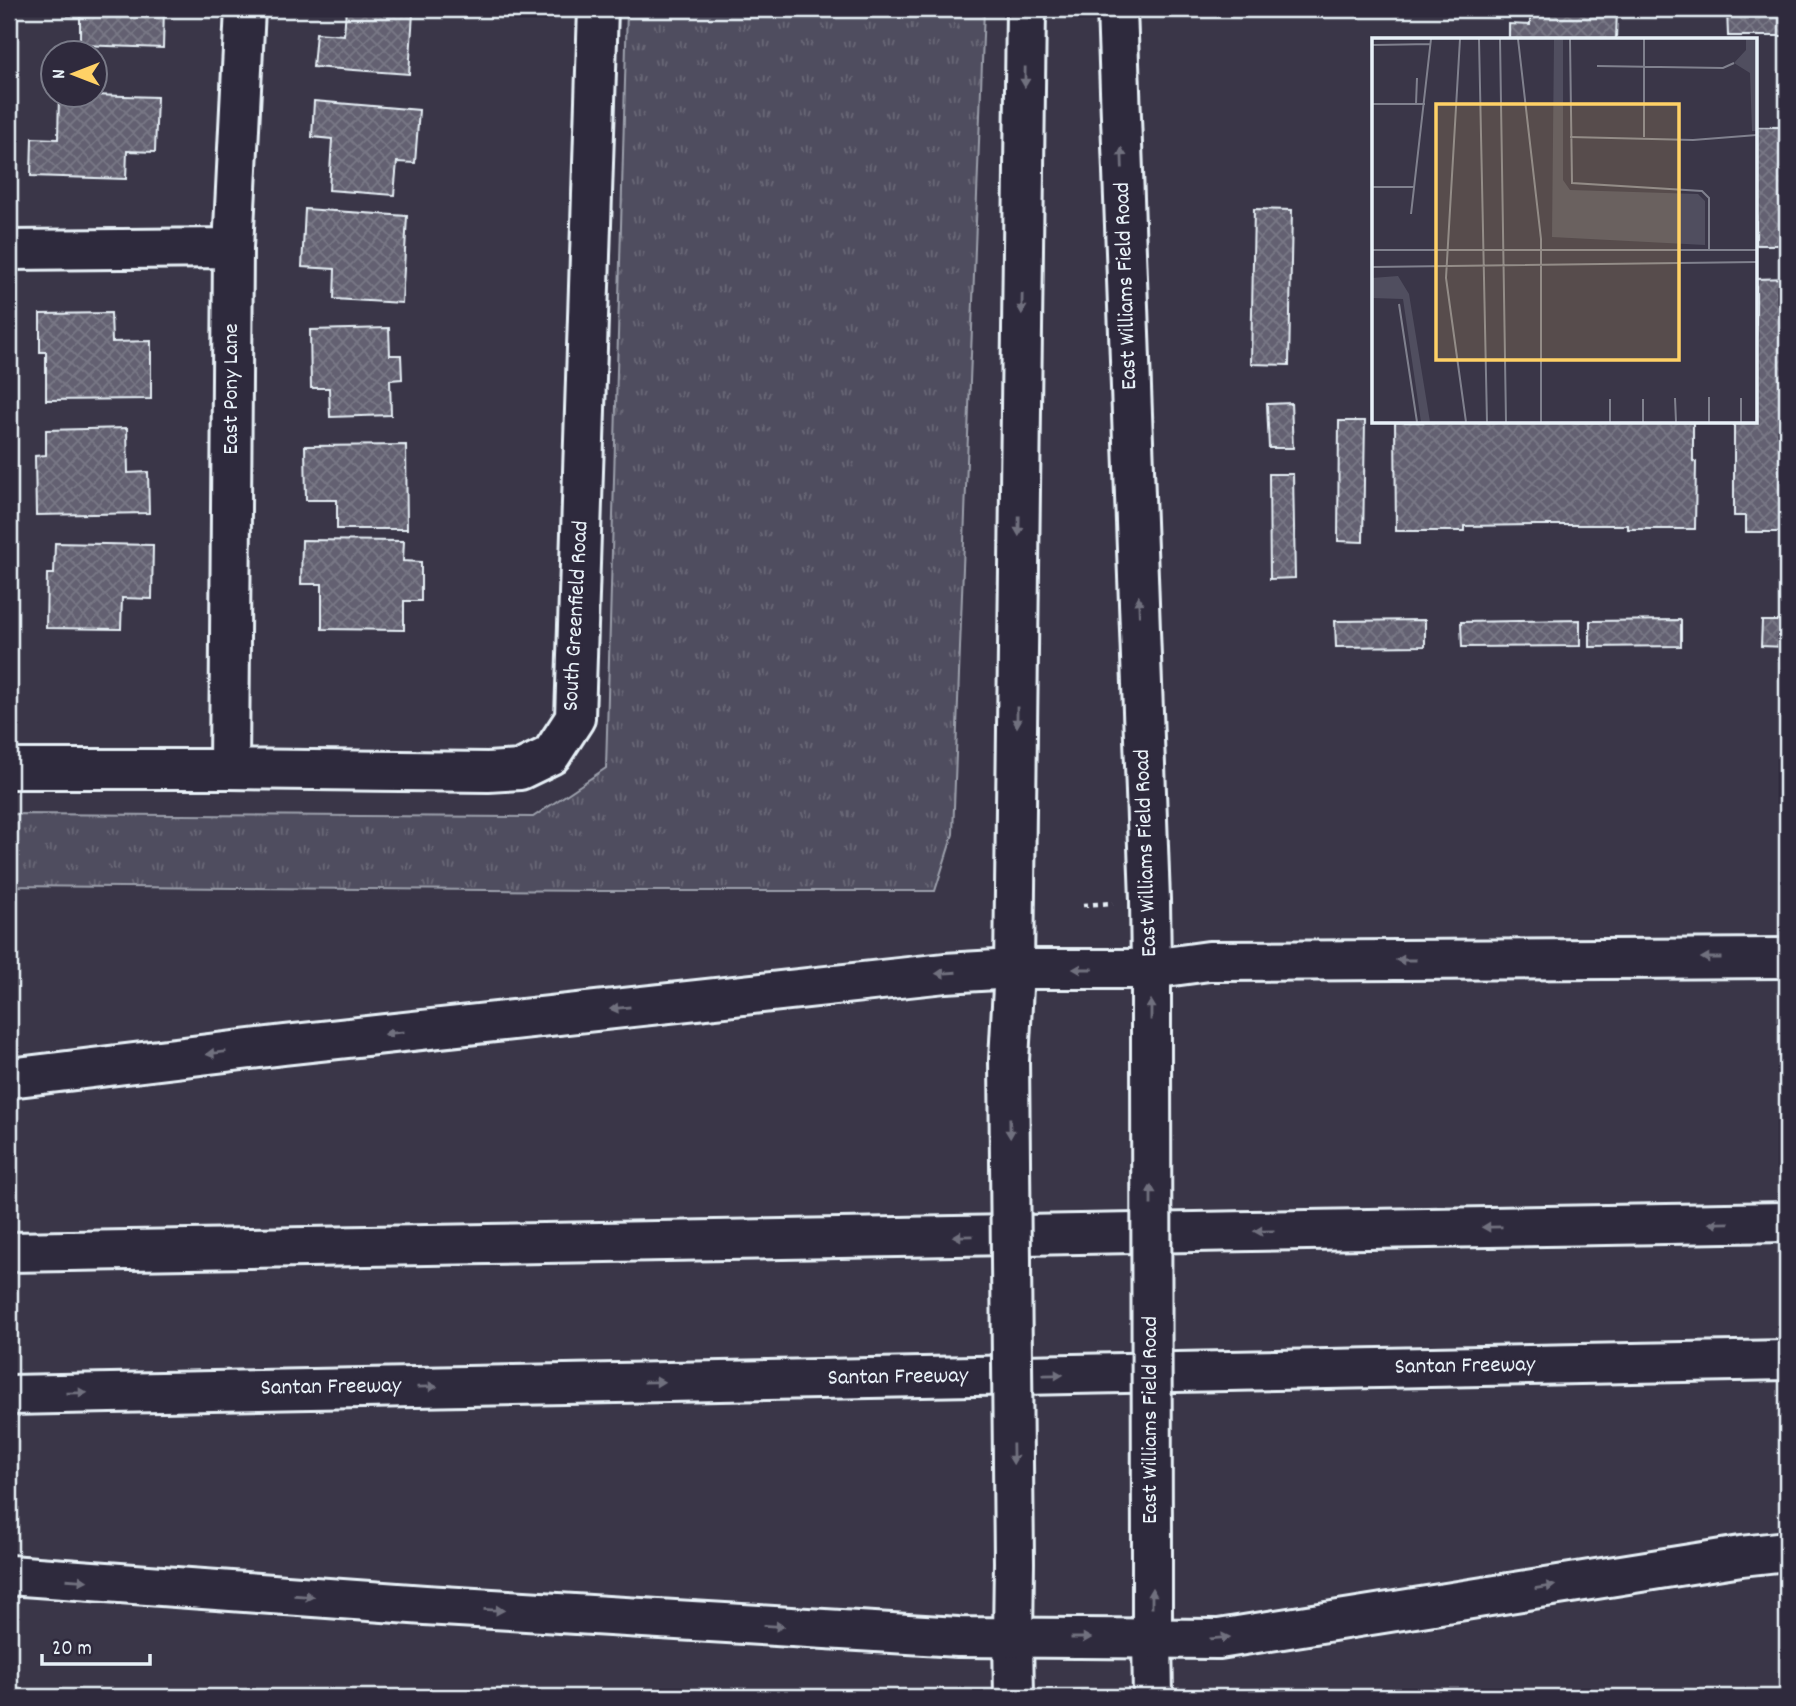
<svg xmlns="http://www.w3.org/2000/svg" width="1796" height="1706" viewBox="0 0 1796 1706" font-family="Dekko,sans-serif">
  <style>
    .grass { fill: url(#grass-tufts); stroke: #9ca0ac; stroke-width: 2 }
    .building { fill: url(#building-cross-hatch); stroke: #e8f1f8; stroke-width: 2 }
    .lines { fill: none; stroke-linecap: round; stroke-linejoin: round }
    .street-casing { stroke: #e8f1f8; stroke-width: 44 }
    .secondary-casing { stroke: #e8f1f8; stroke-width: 44 }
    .primary-casing { stroke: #e8f1f8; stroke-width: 44 }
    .highway-casing { stroke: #e8f1f8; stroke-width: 44 }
    .path { stroke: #e8f1f8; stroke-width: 4.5; stroke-dasharray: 5 5; stroke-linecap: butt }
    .street { stroke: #2f2a3d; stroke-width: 38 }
    .secondary { stroke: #2f2a3d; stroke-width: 38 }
    .primary { stroke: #2f2a3d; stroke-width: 38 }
    .highway { stroke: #2f2a3d; stroke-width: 38 }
    .primary-bridge-casing { stroke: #e8f1f8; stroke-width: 44; stroke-linecap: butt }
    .primary-bridge { stroke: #2f2a3d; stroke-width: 38 }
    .oneway { fill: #70707e }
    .labels { text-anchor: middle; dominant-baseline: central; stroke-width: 5; stroke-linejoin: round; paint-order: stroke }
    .street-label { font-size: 23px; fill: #e8f1f8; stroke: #2f2a3d }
    .inset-road { fill: none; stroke: #80818e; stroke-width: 2 }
    .view { fill: #ffd166; fill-opacity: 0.15; stroke: #ffd166; stroke-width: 3.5 }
    .inset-edge { fill: none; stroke: #e8f1f8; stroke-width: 3.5 }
  </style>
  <defs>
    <pattern id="grass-tufts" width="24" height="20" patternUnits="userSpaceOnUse" patternTransform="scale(1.75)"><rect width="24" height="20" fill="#504e5f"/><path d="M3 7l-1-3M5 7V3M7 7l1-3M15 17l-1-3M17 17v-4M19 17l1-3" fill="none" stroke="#696877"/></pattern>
    <pattern id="building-cross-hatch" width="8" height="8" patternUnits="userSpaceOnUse" patternTransform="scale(1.75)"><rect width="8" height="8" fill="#636171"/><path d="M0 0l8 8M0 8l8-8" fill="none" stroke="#797886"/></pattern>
  </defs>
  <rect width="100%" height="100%" fill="#3a3648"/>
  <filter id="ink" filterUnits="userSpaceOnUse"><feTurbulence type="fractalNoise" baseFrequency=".0143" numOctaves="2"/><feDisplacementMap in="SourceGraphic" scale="14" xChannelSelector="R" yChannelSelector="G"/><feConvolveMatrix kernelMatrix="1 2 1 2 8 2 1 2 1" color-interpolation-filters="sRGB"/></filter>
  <g filter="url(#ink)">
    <path class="grass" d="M627 9H984L953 834 935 891H604L9 886V814L533 817 606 768Z"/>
    <path class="building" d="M69 9H164L163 48 80 45V16H68Z
      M346 9H428V14L413 13 409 74 313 67 316 33 344 35Z
      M1242 9H1347V11L1242 14Z
      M1450 9H1478V11H1450Z
      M1507 9H1617L1616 40H1509V24L1530 25V12H1507Z
      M1727 10H1784V36H1728Z
      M59 94 157 97 155 152 127 151 126 179 31 176 32 138 58 139Z
      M314 101 419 110 415 163 397 162 394 195 329 190 332 139 312 137Z
      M1756 127H1787V245H1756Z
      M305 209 407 216 402 303 334 299 335 269 302 267Z
      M1254 209 1292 210 1289 365 1251 364Z
      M1787 278V532H1746V516H1734V422H1756V279Z
      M111 313 112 342 151 341V399L46 400V352H40V314Z
      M389 328 390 355H401L402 379 390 380 391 415 330 417 329 388H311L310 330Z
      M1291 403 1293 448H1269L1267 404Z
      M1339 421H1365L1363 542 1338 541Z
      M1395 422H1693V461L1696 462 1695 529H1628V525H1538L1464 526V531H1396Z
      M127 428 128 473 148 472 149 513 36 515 35 456 46 455V430Z
      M406 445 407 529H337V500H306L305 446Z
      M1269 474H1293L1295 578 1270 579Z
      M302 540 404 541 403 561 421 562V601H404V630L322 629V584H301Z
      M55 543 153 545 152 599 122 598 121 629 46 628 47 574H54Z
      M1425 620V646L1336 647 1335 621Z
      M1580 620V646L1462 647 1461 622Z
      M1681 620V646L1590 647V621Z
      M1762 621H1787V647L1761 646Z"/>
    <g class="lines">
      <g class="street-casing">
        <path id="street" d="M9 250 233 248
          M9 769H229L488 772 520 770 551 755 575 718 598 9
          M229 769 233 248 245 9"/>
      </g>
      <g class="secondary-casing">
        <path id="secondary" d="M1117 9 1150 900 1151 969
          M1014 969 1026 9
          M1013 1638 1014 1697
          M1152 1639 1153 1697"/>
      </g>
      <g class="primary-casing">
        <path id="primary" d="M1151 969V1052
          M1009 1060 1014 969
          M1152 1557V1639
          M1013 1638 1014 1562"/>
      </g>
      <g class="highway-casing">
        <path id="highway" d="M9 1078 284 1045 945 973 1014 969H1151L1209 961 1787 958
          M9 1252 1787 1222
          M9 1395 1787 1360
          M9 1575 425 1605 958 1637 1219 1639 1741 1556 1787 1551"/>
      </g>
      <path class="path" d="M1083 905 1113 903
        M1051 1695 1082 1697"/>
      <use href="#street" class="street"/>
      <use href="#secondary" class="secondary"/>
      <use href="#primary" class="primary"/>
      <use href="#highway" class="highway"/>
      <g class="primary-bridge-casing">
        <path id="primary-bridge" d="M1151 1052 1152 1557
          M1009 1060 1014 1562"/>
      </g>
      <use href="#primary-bridge" class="primary-bridge"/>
    </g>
    <defs><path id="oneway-solid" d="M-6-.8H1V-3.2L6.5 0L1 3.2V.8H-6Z" transform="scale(1.75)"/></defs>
    <g class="oneway">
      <use href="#oneway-solid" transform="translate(1025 77) rotate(91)"/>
      <use href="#oneway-solid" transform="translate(1122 158) rotate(-92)"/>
      <use href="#oneway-solid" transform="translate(1022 304) rotate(91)"/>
      <use href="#oneway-solid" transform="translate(1019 526) rotate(91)"/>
      <use href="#oneway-solid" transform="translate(1139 606) rotate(-92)"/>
      <use href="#oneway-solid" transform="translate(1017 717) rotate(90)"/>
      <use href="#oneway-solid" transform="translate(1711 958) rotate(180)"/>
      <use href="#oneway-solid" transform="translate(1406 960) rotate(180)"/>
      <use href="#oneway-solid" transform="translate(1083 969) rotate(180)"/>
      <use href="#oneway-solid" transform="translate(946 973) rotate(176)"/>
      <use href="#oneway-solid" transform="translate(620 1008) rotate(174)"/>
      <use href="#oneway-solid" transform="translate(1151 1010) rotate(-90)"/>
      <use href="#oneway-solid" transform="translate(394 1033) rotate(174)"/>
      <use href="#oneway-solid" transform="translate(216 1053) rotate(173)"/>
      <use href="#oneway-solid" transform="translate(1010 1128) rotate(89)"/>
      <use href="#oneway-solid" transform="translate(1151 1195) rotate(-90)"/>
      <use href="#oneway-solid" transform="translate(1719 1223) rotate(179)"/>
      <use href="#oneway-solid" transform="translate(1492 1227) rotate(179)"/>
      <use href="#oneway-solid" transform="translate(1264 1231) rotate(179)"/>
      <use href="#oneway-solid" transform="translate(963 1236) rotate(179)"/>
      <use href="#oneway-solid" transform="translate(1053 1375) rotate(-1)"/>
      <use href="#oneway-solid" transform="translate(654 1382) rotate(-1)"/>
      <use href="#oneway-solid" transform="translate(427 1387) rotate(-1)"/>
      <use href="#oneway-solid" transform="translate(77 1393) rotate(-1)"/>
      <use href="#oneway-solid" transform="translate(1013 1454) rotate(89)"/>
      <use href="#oneway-solid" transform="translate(77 1580) rotate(4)"/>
      <use href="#oneway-solid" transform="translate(1545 1587) rotate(-9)"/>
      <use href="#oneway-solid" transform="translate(304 1596) rotate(4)"/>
      <use href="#oneway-solid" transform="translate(1152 1598) rotate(-90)"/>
      <use href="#oneway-solid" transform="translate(494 1610) rotate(3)"/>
      <use href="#oneway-solid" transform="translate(774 1626) rotate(3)"/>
      <use href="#oneway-solid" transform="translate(1081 1638)"/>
      <use href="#oneway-solid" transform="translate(1220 1638) rotate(-5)"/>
    </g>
  </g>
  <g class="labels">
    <g class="street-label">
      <text transform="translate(1127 286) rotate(-92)">East Williams Field Road</text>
      <text transform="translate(232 389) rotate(-90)">East Pony Lane</text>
      <text transform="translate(577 616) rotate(-87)">South Greenfield Road</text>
      <text transform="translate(1147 853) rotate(-92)">East Williams Field Road</text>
      <text transform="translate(1465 1367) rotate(-1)">Santan Freeway</text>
      <text transform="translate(898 1378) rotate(-1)">Santan Freeway</text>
      <text transform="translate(331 1388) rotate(-1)">Santan Freeway</text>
      <text transform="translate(1151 1420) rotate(-90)">East Williams Field Road</text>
    </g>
  </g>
  <g transform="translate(1372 38)">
    <rect width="385" height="385" fill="#3a3648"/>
    <path d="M182 1H191V142L198 152 326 156 333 163V207L180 199ZM26 238 37 256 58 384H49L31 261 0 260V240Z" fill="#504e5f"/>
    <path d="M374 1H385V93H380L378 35 362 25 374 12Z" fill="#504e5f"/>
    <path class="inset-road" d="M88 1 74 240 94 384M107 1 115 384M128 1 134 384M146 1 169 201V384M198 1 200 145 330 153 337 160V213M0 7 59 6M225 28 351 30 362 25M0 66H53M44 66 45 40M198 99 321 102 385 97M272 99V1M0 149H42M39 176 59 1M0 212H385M0 229 385 224M27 266 45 384M303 360 304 384M369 360V384M238 361V384M271 361V384M337 384V359"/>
    <path class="view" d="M64 66H307V322H64Z"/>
    <rect width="385" height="385" class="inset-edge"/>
  </g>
  <rect width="1796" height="1706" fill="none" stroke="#2f2a3d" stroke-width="35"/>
  <rect x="18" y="18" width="1761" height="1671" fill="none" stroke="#e8f1f8" stroke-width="2.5" filter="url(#ink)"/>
  <g transform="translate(74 74) rotate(270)"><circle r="33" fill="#2f2a3d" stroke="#797a88" stroke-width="2"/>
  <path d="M0-5L12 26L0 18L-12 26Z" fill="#ffd166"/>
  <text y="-10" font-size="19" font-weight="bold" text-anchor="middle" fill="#e8f1f8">N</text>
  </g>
  <path d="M42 1654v10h108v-10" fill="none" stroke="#e8f1f8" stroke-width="3.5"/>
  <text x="52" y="1654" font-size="21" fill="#e8f1f8" stroke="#2f2a3d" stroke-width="5" paint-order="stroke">20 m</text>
</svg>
